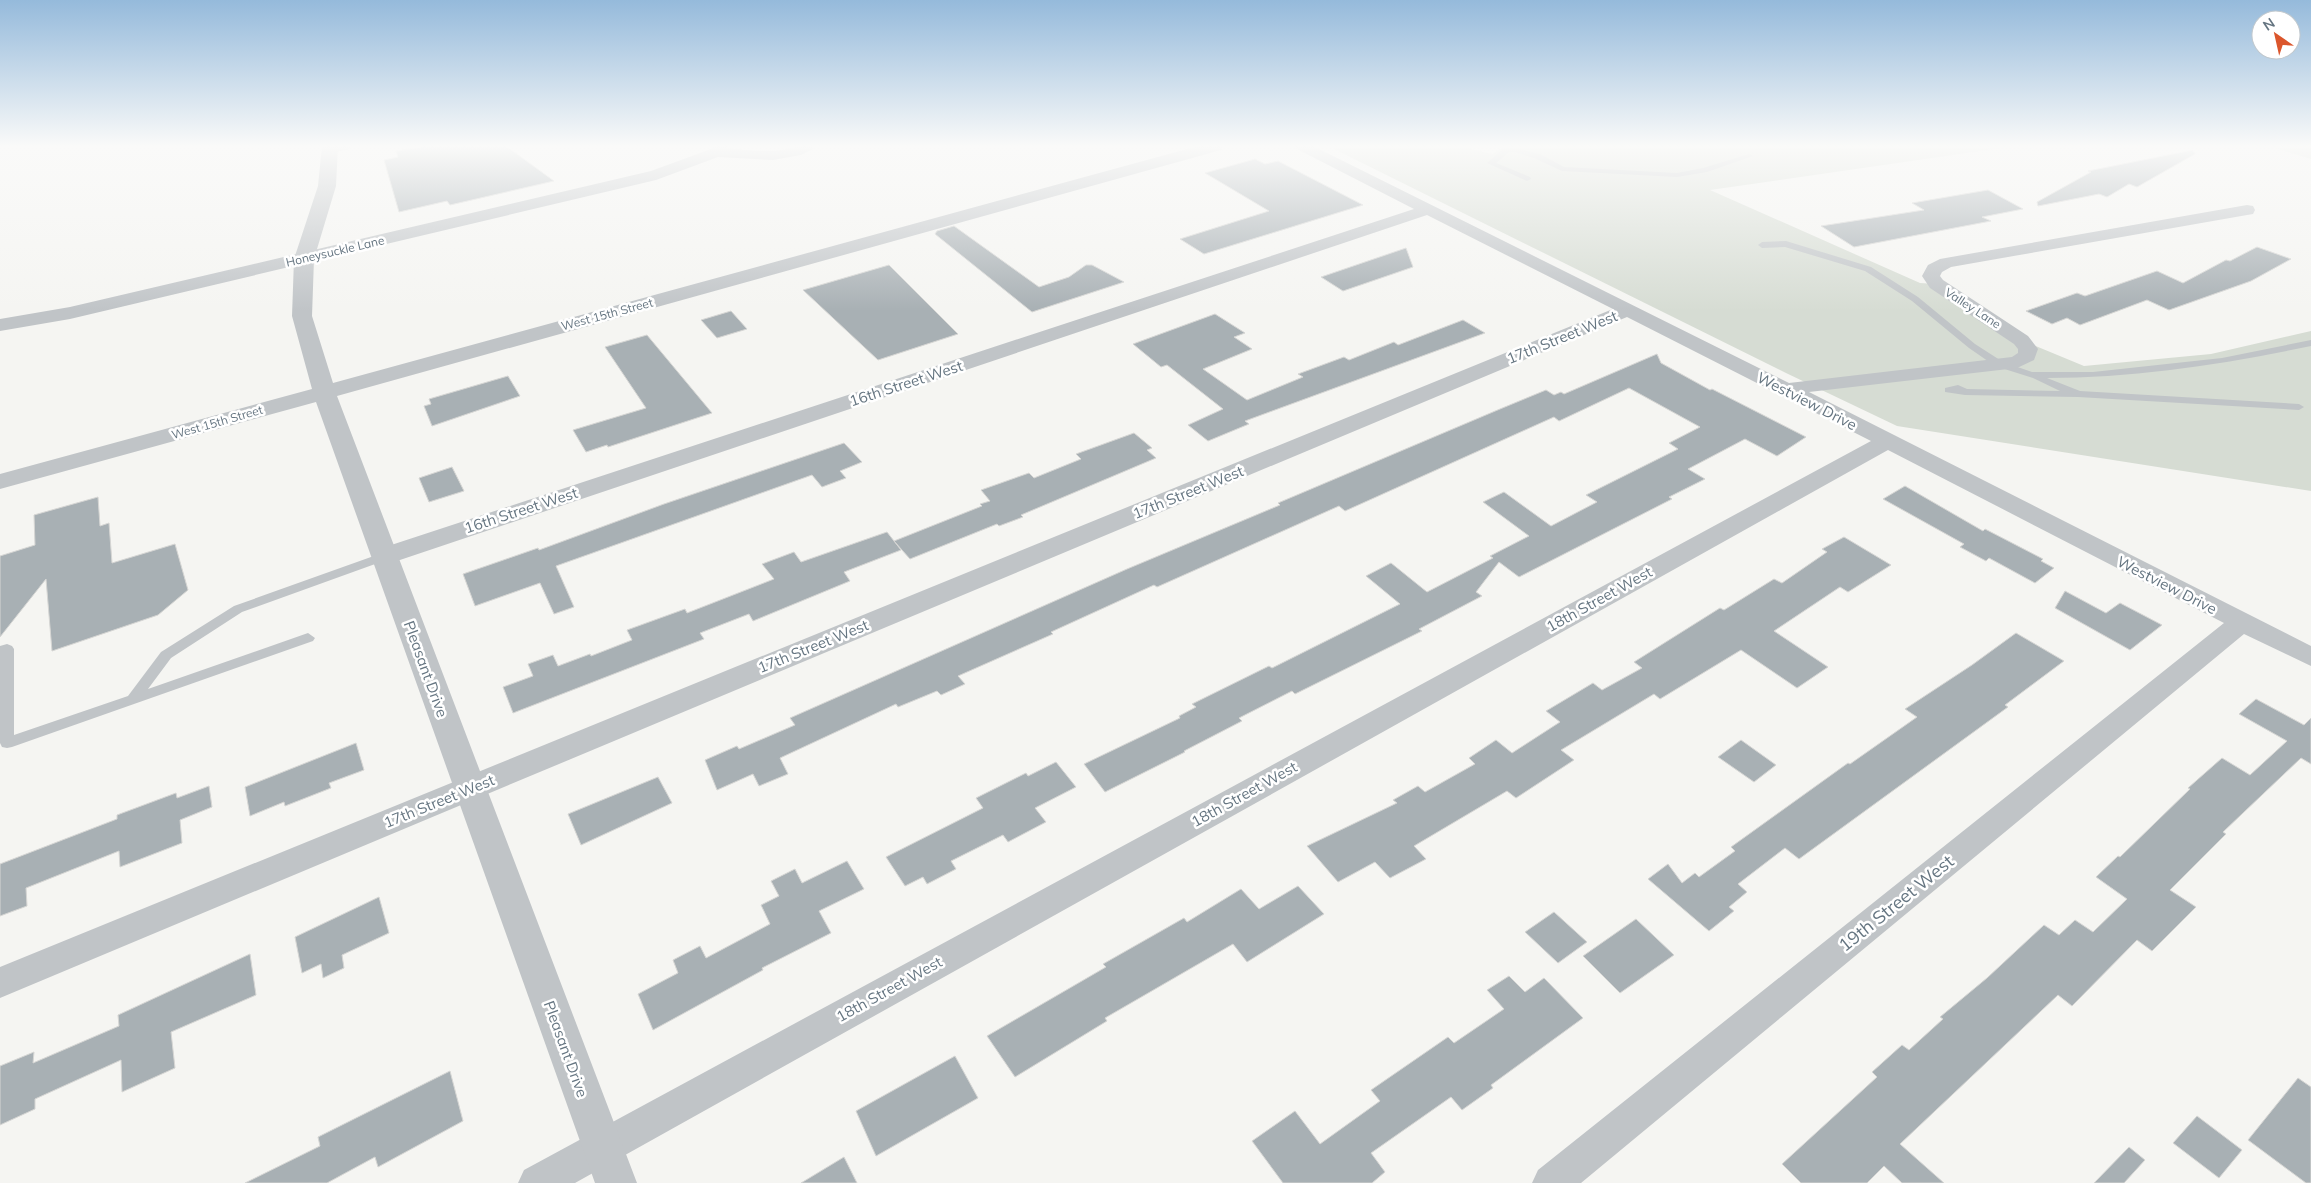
<svg xmlns="http://www.w3.org/2000/svg" width="2311" height="1183" viewBox="0 0 2311 1183" font-family="Mulish,sans-serif">
  <style>
    .green { fill: #d6dcd3 }
    .building { fill: #a8b0b4; stroke: #d6d6d4 }
    .lines { fill: none; stroke-linecap: round; stroke-linejoin: round }
    .service { fill: #c0c4c7; fill-rule: evenodd }
    .minor { fill: #c0c4c7; fill-rule: evenodd }
    .tertiary { fill: #c0c4c7; fill-rule: evenodd }
    .labels { text-anchor: middle; dominant-baseline: central; stroke-width: 5; stroke-linejoin: round; paint-order: stroke }
    .far-street-label { font-size: 12px; fill: #657581; stroke: #fff }
    .street-label { font-size: 15px; fill: #657581; stroke: #fff }
    .near-street-label { font-size: 18px; fill: #657581; stroke: #fff }
  </style>
  <rect width="100%" height="100%" fill="#f5f5f2"/>
  <path class="green" d="M1328 146H1460L1492 154 1505 146H2015L1710 190 1920 283 1936 284 2021 340 2084 366 2211 354 2311 331V491L1897 426 1786 373Z
    M2268 146H2311V159Z"/>
  <path class="building" d="M426 146H506L554 181 450 205 447 201 399 212 384 160 398 157 396 151Z
    M2193 150 2195 154 2137 187 2129 184 2107 197 2099 194 2038 206 2037 202 2091 172 2088 171Z
    M1255 159 1265 164 1278 161 1363 205 1204 254 1180 239 1269 211 1205 173Z
    M1988 190 2023 209 1982 217 1991 221 1854 247 1821 226 1924 210 1912 203Z
    M954 226 1039 287 1069 277 1086 265H1092L1124 282 1032 312 935 234 937 231Z
    M2257 247 2291 259 2251 281 2169 310 2147 300 2080 325 2067 318 2052 324 2026 311 2077 293 2085 296 2157 271 2183 283 2226 260 2230 261Z
    M1406 248 1413 267 1343 291 1321 277Z
    M889 265 958 334 878 360 803 290Z
    M731 311 747 329 717 338 701 320Z
    M1215 314 1245 333 1234 337 1252 349 1203 369 1247 400 1303 377 1298 374 1344 357 1349 360 1394 342 1398 345 1463 320 1485 333 1245 421 1249 424 1208 441 1188 425 1223 409 1167 365 1161 367 1133 344Z
    M647 335 712 413 608 447 607 445 586 452 573 430 646 408 605 347Z
    M1657 354 1661 363 1710 390 1712 389 1806 437 1777 456 1745 439 1688 469 1705 479 1669 497 1672 499 1519 577 1499 562 1476 592 1482 596 1419 629 1422 631 1295 694 1292 691 1239 718 1242 721 1184 751 1185 752 1105 792 1084 764 1180 718 1179 716 1196 707 1192 704 1269 666 1272 668 1400 604 1366 576 1391 563 1427 592 1493 558 1490 556 1529 536 1483 502 1504 492 1551 526 1597 502 1586 495 1678 449 1669 443 1700 427 1629 388 1559 421 1554 417 1345 511 1339 506 1157 587 1154 585 1051 632 1053 634 958 676 965 684 941 695 937 691 898 707 896 704 780 758 788 774 759 786 753 774 717 790 705 760 737 746 739 749 795 725 790 718 1127 569 1280 505 1278 503 1500 409 1546 390 1554 395 1561 392 1564 394Z
    M508 376 520 396 432 426 424 406 431 404 429 399Z
    M1134 433 1152 448 1147 450 1156 458 1021 515 1023 517 999 526 997 524 910 559 894 541 982 506 980 504 990 501 981 490 1029 473 1034 478 1081 459 1076 454Z
    M844 443 862 462 840 471 846 478 822 487 812 475 556 566 574 607 554 614 540 583 475 606 463 574 538 548 539 550 664 504Z
    M452 467 464 491 429 502 419 478Z
    M1905 486 1983 531 1985 529 2043 559 2041 561 2054 568 2035 583 1989 558 1986 561 1960 547 1964 544 1883 499Z
    M98 497 100 526 109 523 112 563 175 544 188 590 158 615 52 651 46 579 0 637V556L35 545 34 515Z
    M887 532 901 550 844 572 850 581 753 621 749 614 700 633 704 639 513 713 503 687 533 676 528 664 553 655 558 666 590 654 591 656 632 640 627 630 685 609 687 613 774 579 762 564 794 552 801 562Z
    M1844 537 1891 565 1848 592 1840 587 1774 631 1828 667 1797 688 1741 650 1660 699 1654 694 1561 750 1574 760 1516 798 1507 791 1414 846 1426 859 1390 878 1375 862 1338 882 1307 846 1397 803 1393 800 1418 786 1425 792 1475 764 1469 758 1496 740 1512 753 1560 722 1546 711 1593 683 1602 690 1642 668 1634 662 1720 608 1724 610 1774 579 1782 583 1827 552 1822 549Z
    M2065 591 2106 613 2120 603 2162 625 2130 650 2055 608Z
    M2016 633 2064 661 2005 705 2008 707 1799 859 1785 848 1738 884 1747 892 1729 907 1734 911 1709 931 1648 879 1668 864 1682 883 1695 873 1699 877 1735 851 1731 847 1848 763 1850 764 1917 717 1905 709 1972 665Z
    M2256 699 2304 725 2311 718V764L2301 758 2223 832 2226 834 2170 890 2196 907 2152 951 2137 940 2072 1006 2058 995 1900 1144 1944 1183H1902L1884 1166 1867 1183H1801L1782 1164 1877 1077 1872 1072 1902 1045 1909 1050 1943 1019 1940 1017 1987 978 2044 925 2059 935 2075 920 2093 932 2127 899 2096 877 2118 856 2120 857 2190 789 2188 788 2222 758 2250 775 2287 741 2239 714Z
    M1741 740 1776 765 1754 782 1718 757Z
    M356 743 364 770 329 783 331 788 285 806 284 802 250 816 245 787Z
    M1056 762 1076 787 1035 808 1046 822 1008 842 1003 835 951 861 956 869 927 884 923 877 905 886 886 857 983 808 976 798 1026 773 1028 776Z
    M658 777 672 803 581 845 568 814Z
    M209 786 212 807 180 820 182 843 120 867 119 851 26 888 27 906 0 916V864L117 819V815L176 793 177 798Z
    M847 861 864 889 819 911 831 933 762 968 763 970 653 1030 638 994 678 973 673 960 700 946 706 958 770 924 761 905 779 896 771 881 795 869 802 883Z
    M1298 886 1324 914 1247 962 1233 944 1105 1018 1107 1021 1015 1077 987 1036 1106 967 1103 964 1184 918 1187 922 1241 889 1259 909Z
    M379 897 389 933 342 955 344 968 323 978 321 964 302 973 295 937Z
    M1554 912 1587 942 1558 963 1525 932Z
    M1636 919 1674 955 1620 993 1583 956Z
    M250 954 256 995 171 1032 175 1068 122 1092 121 1060 35 1099V1109L0 1125V1066L34 1052 33 1063 119 1026 118 1015Z
    M1509 976 1525 992 1544 978 1583 1018 1491 1085 1493 1088 1462 1110 1451 1097 1371 1153 1385 1172 1372 1183H1283L1252 1141 1295 1111 1320 1144 1380 1101 1371 1090 1448 1037 1454 1043 1504 1009 1487 990Z
    M955 1056 978 1098 876 1156 856 1111Z
    M450 1071 463 1121 378 1167 375 1157 327 1183H245L320 1146 318 1137Z
    M2298 1078 2311 1087V1183H2306L2248 1140Z
    M2197 1116 2242 1150 2219 1178 2173 1143Z
    M2129 1147 2145 1160 2124 1183H2094Z
    M844 1157 857 1183H801Z"/>
  <g class="lines">
    <path class="service" d="M1504 148H1514L1540 154 1564 167 1677 173 1703 168 1749 154 1753 156 1707 172 1677 177 1562 171 1534 158 1514 152H1509L1496 163 1530 177 1531 179 1527 181 1487 163Z
      M1786 241 1871 267 1918 297 1975 344 2003 362 2032 372H2093L2222 358 2311 340V346C2224 364 2136 378 2047 378L2080 391 2299 404 2304 407 2299 410 2078 397 1965 395 1945 392V388L1958 385 1967 389 2060 391 2033 378 1995 366 1969 348 1912 301 1865 271 1785 247 1762 248 1758 245 1762 242Z
      M385 552 389 553 391 556 389 559 242 612 171 658 148 689 308 633 315 638 313 641 12 747 7 748 2 747 0 743V646L7 644 12 646 14 649V735L128 696 161 652 234 606Z"/>
    <path class="minor" d="M325 146H352L349 149 331 153 326 151 323 148Z
      M713 146H728L727 148C747 150 767 153 787 149 796 147 805 143 814 147L811 150 801 155 773 160 718 157 656 180 70 319 0 331V319L70 307 651 171 711 149Z
      M1295 146H1313L1789 383 2012 357 2018 353V349L2014 344 1930 288 1922 276 1928 265 1940 259 2247 205 2253 206 2255 210 2253 214 2247 215 1951 267 1942 272 1940 276 1943 280 2028 336 2038 349 2034 360 2017 368 1809 392 2311 646V666L2244 634 1581 1183H1532L1538 1170 2224 623 1888 450 575 1183H518L524 1170 1871 441 1627 317 0 998V967L1613 309 1427 215 394 562 385 564 376 562 373 556 376 550 1414 209 1297 149Z"/>
    <path class="tertiary" d="M322 146H338L336 186 314 259 312 316 333 383 1198 146H1223L1221 150 337 396 637 1183H595L316 402 0 489V474L312 389 292 316 294 259 318 186Z"/>
  </g>
  <linearGradient id="sky" x2="0" y2="1"><stop stop-color="#95badb"/><stop offset="0.47" stop-color="#fafaf9"/><stop offset="1" stop-color="#fafaf9" stop-opacity="0"/></linearGradient>
  <rect width="2311" height="311" fill="url(#sky)"/>
  <g class="labels">
    <g class="far-street-label">
      <text transform="translate(335 251) rotate(-13)">Honeysuckle Lane</text>
      <text transform="translate(1973 308) rotate(33)">Valley Lane</text>
      <text transform="translate(607 314) rotate(-15)">West 15th Street</text>
      <text transform="translate(217 422) rotate(-16)">West 15th Street</text>
    </g>
    <g class="street-label">
      <text transform="translate(1562 337) rotate(-22)">17th Street West</text>
      <text transform="translate(906 383) rotate(-18)">16th Street West</text>
      <text transform="translate(1807 401) rotate(27)">Westview Drive</text>
      <text transform="translate(1188 492) rotate(-22)">17th Street West</text>
      <text transform="translate(521 510) rotate(-18)">16th Street West</text>
      <text transform="translate(2167 585) rotate(27)">Westview Drive</text>
      <text transform="translate(1599 599) rotate(-29)">18th Street West</text>
      <text transform="translate(813 646) rotate(-22)">17th Street West</text>
      <text transform="translate(426 669) rotate(70)">Pleasant Drive</text>
      <text transform="translate(1244 794) rotate(-29)">18th Street West</text>
      <text transform="translate(439 801) rotate(-22)">17th Street West</text>
      <text transform="translate(889 989) rotate(-29)">18th Street West</text>
      <text transform="translate(566 1049) rotate(70)">Pleasant Drive</text>
    </g>
    <g class="near-street-label">
      <text transform="translate(1896 903) rotate(-39)">19th Street West</text>
    </g>
  </g>
  <g transform="translate(2276 35) rotate(326)"><circle r="24" fill="#ffffff" stroke="#c1c8cd"/>
  <path d="M0-4L9 19L0 12L-9 19Z" fill="#db562c"/>
  <text y="-8" font-size="14" font-weight="bold" text-anchor="middle" fill="#657581">N</text>
  </g>
</svg>
